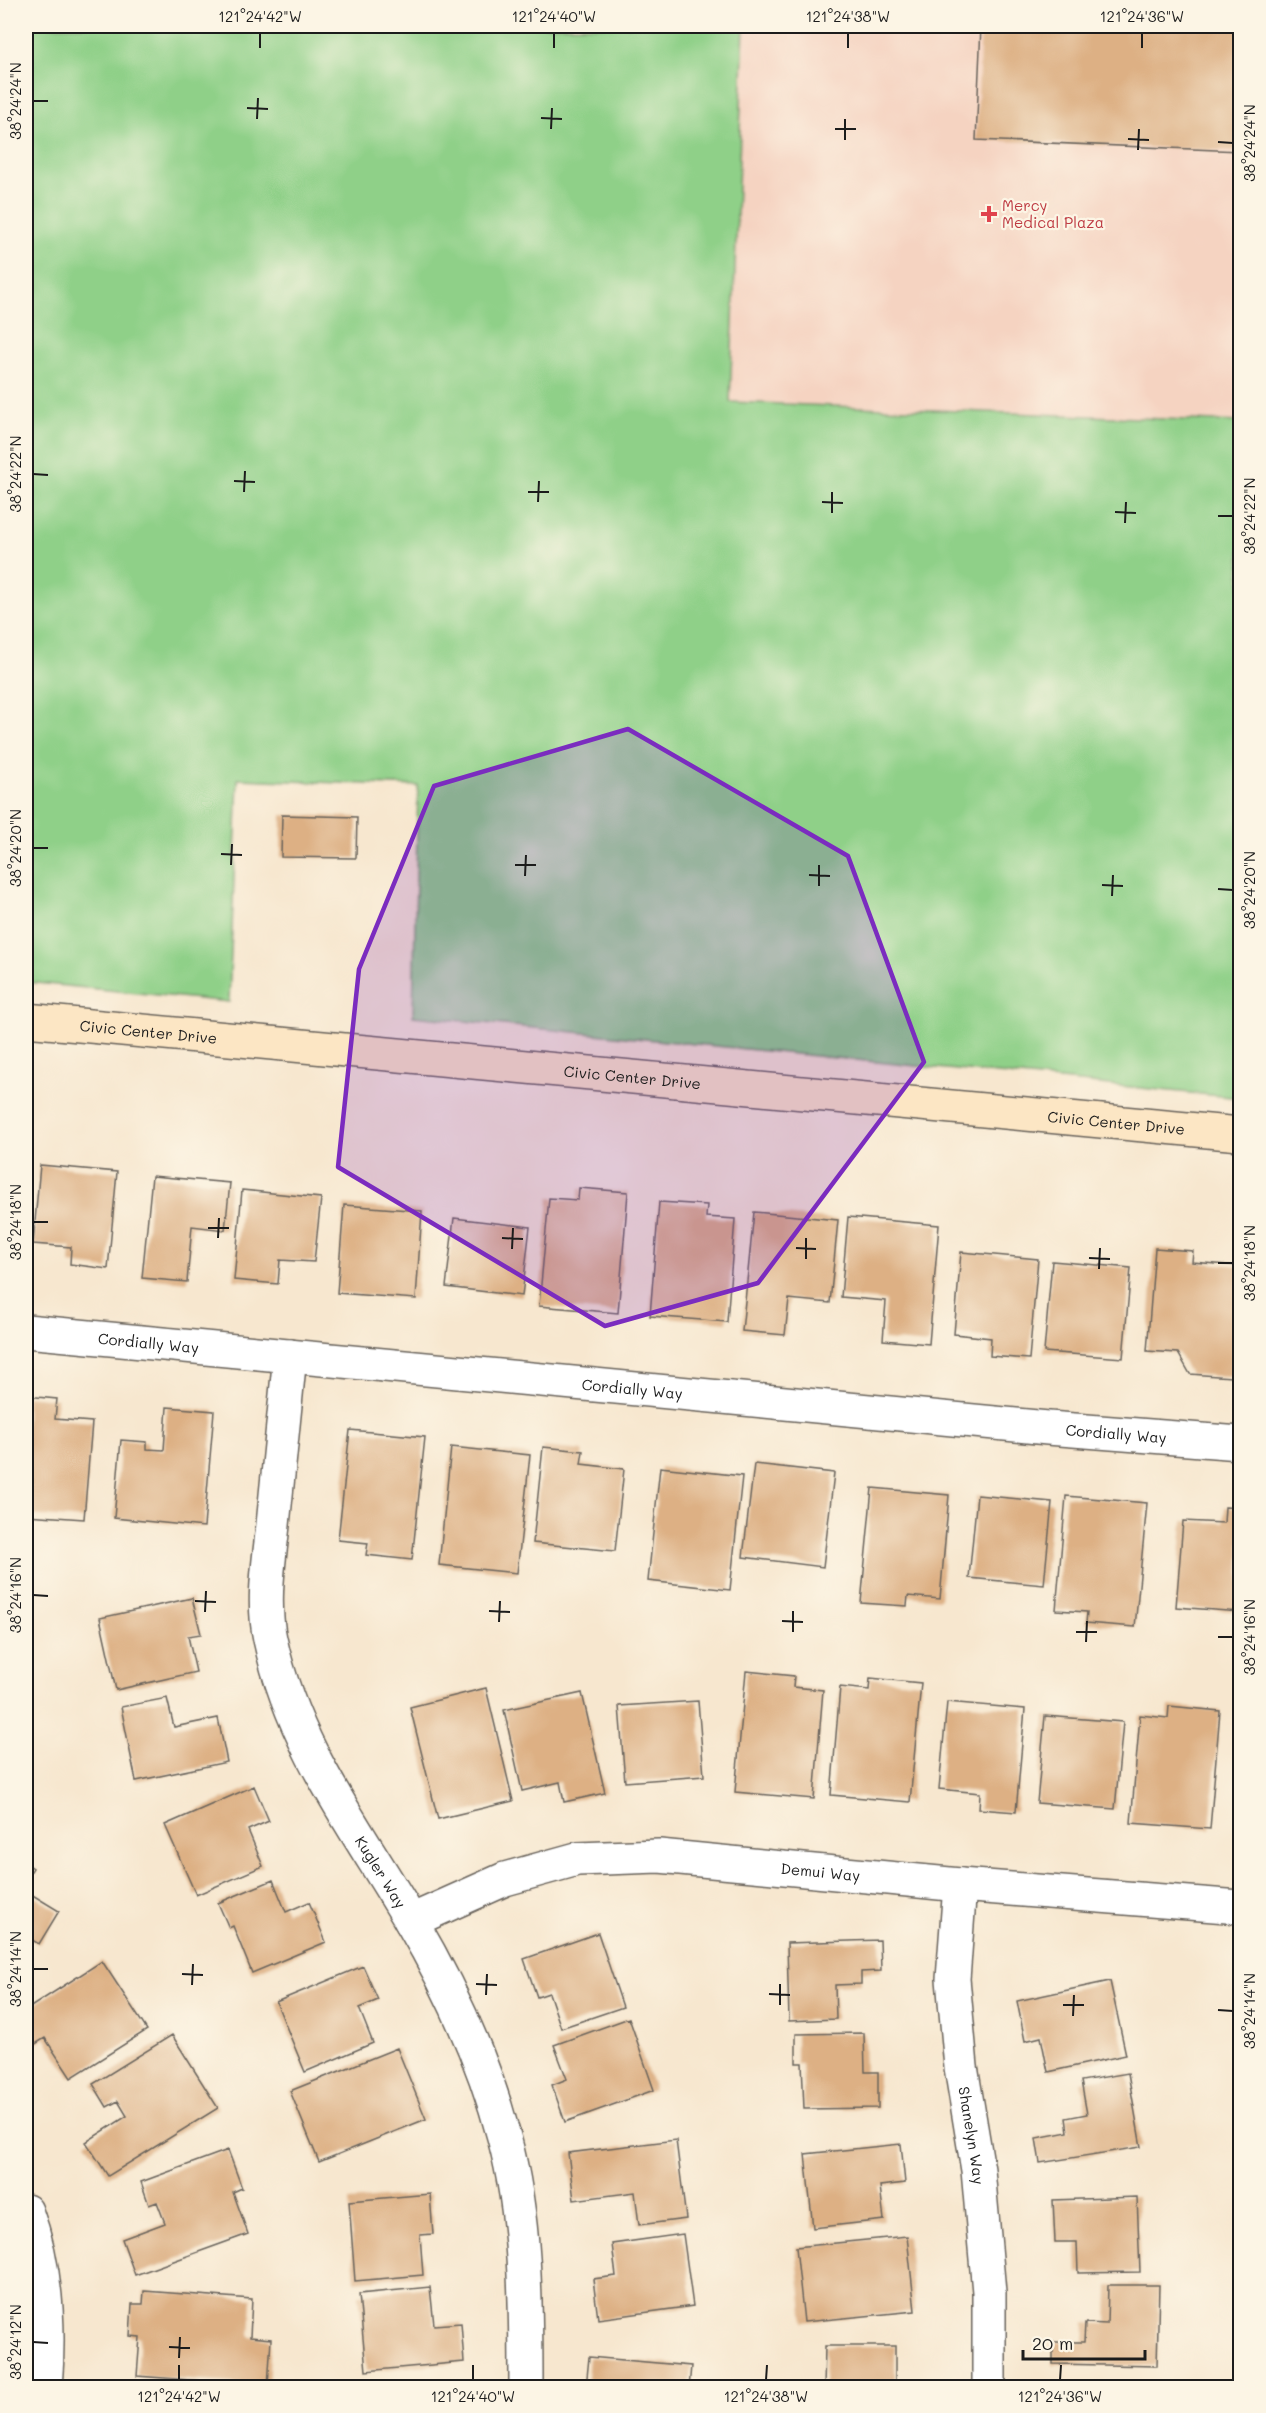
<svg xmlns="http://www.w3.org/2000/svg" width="1266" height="2413" viewBox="0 0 1266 2413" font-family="Mali,sans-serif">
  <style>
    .built { fill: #f5d3c1 }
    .green { fill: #8fd088; stroke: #567652; stroke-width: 1.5 }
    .building { fill: #ddb084 }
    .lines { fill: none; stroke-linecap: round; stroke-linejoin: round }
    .street-casing { stroke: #69635b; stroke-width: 36 }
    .secondary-casing { stroke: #69635b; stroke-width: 36 }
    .street { stroke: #fff; stroke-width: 33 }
    .secondary { stroke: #fce6c4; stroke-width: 33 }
    .marked { fill: #7b2cbf; fill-opacity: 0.2; stroke: #7b2cbf; stroke-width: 4.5; stroke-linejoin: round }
    .ticks { fill: none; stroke: #1c1c1c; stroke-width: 2 }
    .health-dot { fill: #e0444e; stroke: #fcf5e5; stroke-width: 2 }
    .labels { text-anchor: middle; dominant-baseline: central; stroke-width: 4.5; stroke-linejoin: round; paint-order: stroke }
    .health-label { font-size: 15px; fill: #be3a42; stroke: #fcf5e5; text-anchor: start }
    .street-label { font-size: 15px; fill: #1c1c1c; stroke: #fcf5e5 }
    .neatline { fill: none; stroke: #1c1c1c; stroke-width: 2 }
    .ticks-label { font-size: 15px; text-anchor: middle; fill: #1c1c1c }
  </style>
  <rect width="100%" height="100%" fill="#fcf5e5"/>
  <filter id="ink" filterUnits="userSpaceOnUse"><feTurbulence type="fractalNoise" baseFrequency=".0167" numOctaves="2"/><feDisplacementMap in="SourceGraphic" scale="12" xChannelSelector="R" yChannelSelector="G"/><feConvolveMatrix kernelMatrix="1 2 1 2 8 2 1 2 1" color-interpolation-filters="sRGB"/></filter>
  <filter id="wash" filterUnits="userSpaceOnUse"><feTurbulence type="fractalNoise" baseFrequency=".008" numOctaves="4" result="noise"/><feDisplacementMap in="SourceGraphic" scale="24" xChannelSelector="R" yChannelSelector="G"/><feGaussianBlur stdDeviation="1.35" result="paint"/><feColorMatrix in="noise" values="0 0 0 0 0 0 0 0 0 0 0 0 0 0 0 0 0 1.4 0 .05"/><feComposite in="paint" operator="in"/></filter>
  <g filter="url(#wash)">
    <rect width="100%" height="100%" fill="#f7e7cf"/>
    <path class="built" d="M744 26H1240V422L730 403Z"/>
    <path class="green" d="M26 26H744L730 402 1240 422V1098L413 1016 418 786 238 779 229 1002 26 982Z"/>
    <g id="blocks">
      <path class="building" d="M981 26H1240V151L976 140Z
        M282 815 357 817 356 858 281 857Z
        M26 1148 29 1149 27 1171H26Z
        M40 1165 117 1172 108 1269 70 1264 71 1247 33 1244Z
        M152 1176 230 1183 225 1230 192 1226 187 1282 142 1278Z
        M579 1188 628 1192 618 1313 539 1306 549 1198 578 1200Z
        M242 1190 321 1198 314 1262 280 1260 278 1284 234 1280Z
        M659 1202 707 1205 706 1217 735 1219 727 1322 650 1316Z
        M344 1205 422 1211 416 1299 337 1293Z
        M754 1212 838 1220 830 1303 789 1299 785 1335 742 1331Z
        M848 1217 939 1225 929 1344 883 1340 886 1301 841 1297Z
        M454 1218 530 1227 522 1296 446 1287Z
        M1155 1248 1193 1251 1192 1262 1240 1266 1231 1377 1190 1374 1178 1353 1147 1351Z
        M961 1252 1038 1259 1029 1359 990 1356 991 1338 954 1334Z
        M1052 1261 1131 1268 1123 1358 1044 1352Z
        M26 1396 57 1399 55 1419 92 1422 84 1519 26 1515Z
        M167 1407 214 1411 204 1527 114 1518 121 1440 147 1442V1449L164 1450Z
        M350 1430 425 1437 412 1560 366 1555 368 1543 338 1540Z
        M451 1447 530 1455 517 1573 439 1565Z
        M543 1447 583 1451 581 1464 624 1469 615 1551 533 1543Z
        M754 1464 834 1473 823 1567 743 1557Z
        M660 1467 742 1476 730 1590 648 1581Z
        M872 1488 949 1495 940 1599 908 1596 907 1606 861 1603Z
        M977 1495 1052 1502 1044 1585 969 1578Z
        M1066 1496 1147 1503 1135 1627 1086 1623 1087 1612 1056 1610Z
        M1225 1507 1240 1508V1612L1176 1607 1183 1521 1224 1523Z
        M192 1598 201 1634 188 1636 196 1672 116 1690 100 1618Z
        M746 1671 794 1676 793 1687 823 1690 814 1799 735 1792Z
        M870 1678 921 1683 910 1802 831 1795 840 1687 869 1690Z
        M486 1688 513 1801 438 1819 410 1707Z
        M582 1693 605 1793 564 1802 560 1782 522 1791 504 1710Z
        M167 1698 174 1727 218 1718 227 1762 136 1781 121 1707Z
        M698 1701 704 1776 625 1782 619 1706Z
        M947 1702 1025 1709 1016 1812 979 1809 980 1793 939 1789Z
        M1169 1706 1220 1711 1210 1829 1131 1823 1140 1715 1168 1718Z
        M1045 1716 1123 1722 1115 1809 1037 1803Z
        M254 1786 269 1821 248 1830 263 1866 196 1895 165 1825Z
        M26 1863 33 1868 26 1879Z
        M273 1880 286 1912 309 1902 326 1942 252 1973 233 1926 229 1928 218 1903Z
        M26 1891 59 1911 39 1944 27 1937 26 1939Z
        M598 1933 623 2007 561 2028 549 1993 537 1997 524 1959Z
        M880 1940 881 1971 861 1972V1984L835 1985 836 2019 789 2021 787 1943Z
        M102 1961 147 2030 71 2078 45 2038 29 2048 26 2043V2010Z
        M363 1966 378 2000 359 2008 373 2043 305 2072 276 2002Z
        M1110 1981 1126 2055 1048 2072 1041 2037 1025 2041 1017 2001Z
        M629 2018 654 2090 565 2122 552 2085 567 2079 554 2045Z
        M864 2033 865 2072H878V2108L804 2109 802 2063H796V2034Z
        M172 2035 218 2108 108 2176 86 2142 127 2116 118 2101 107 2107 93 2084Z
        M397 2048 426 2119 319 2162 290 2091Z
        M1128 2073 1141 2147 1040 2163 1036 2138 1068 2132 1066 2118 1087 2114 1081 2081Z
        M676 2140 686 2219 639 2225 635 2192 574 2200 568 2153Z
        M901 2144 905 2183 880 2186 884 2220 813 2228 805 2154Z
        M228 2150 242 2188 233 2192 248 2234 135 2275 122 2239 165 2223 157 2202 149 2205 141 2182Z
        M430 2194 433 2234 420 2235 423 2275 355 2281 349 2201Z
        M1137 2197 1140 2272 1078 2273 1077 2242H1055L1053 2200Z
        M683 2234 693 2306 598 2319 593 2279 616 2276 612 2244Z
        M907 2236 915 2311 804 2322 796 2247Z
        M1108 2285H1159L1157 2366 1053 2364V2342H1084L1085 2323 1107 2324Z
        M430 2287 434 2325 461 2323 464 2362 366 2371 359 2294Z
        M144 2291 252 2299 250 2337 271 2339 268 2386 137 2376 140 2337 130 2336 132 2304H143Z
        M825 2346H895V2388H824Z
        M589 2357 691 2366 689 2388H586Z"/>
    </g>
  </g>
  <g filter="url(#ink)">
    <use href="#blocks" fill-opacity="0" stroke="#69635b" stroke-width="1.5"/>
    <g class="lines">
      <g class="street-casing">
        <g id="street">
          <path id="s1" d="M26 1331 1048 1428 1240 1443"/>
          <path id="s2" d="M290 1356C284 1412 279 1468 273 1525 269 1562 262 1602 270 1639 293 1747 357 1829 411 1921 451 1989 484 2061 504 2137 526 2218 526 2304 526 2388"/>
          <path id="s3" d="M960 1885 953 1979 961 2067 978 2170 989 2292V2388"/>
          <path id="s4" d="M411 1921 505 1879 577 1859 659 1856 960 1885 1240 1907"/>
          <path d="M26 2211C47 2267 50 2328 45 2388"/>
        </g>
      </g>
      <g class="secondary-casing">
        <g id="secondary">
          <path id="s5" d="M26 1020 1240 1134"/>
        </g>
      </g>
      <use href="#street" class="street"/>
      <use href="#secondary" class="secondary"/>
    </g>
  </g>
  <path class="marked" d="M628 729 848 856 924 1062 758 1283 605 1326 338 1167 359 969 434 786Z"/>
  <path class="ticks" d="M260 48V33M554 48V33M848 48V33M1142 48V33M33 101H48M247 108 268 109M541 118 562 119M257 119 258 98M551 129 552 108M835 129H856M1128 139 1149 140M845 140V119M1218 142 1233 143M1138 150 1139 129M33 474 48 475M234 481 255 482M244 492 245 471M528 492H549M538 502 539 481M822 502 843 503M1115 512 1136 513M832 513V492M1218 516H1233M1125 523 1126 502M33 848H48M221 854 242 855M231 865 232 844M515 865H536M809 875 830 876M525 876 526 855M1102 885 1123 886M819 886V865M1218 889 1233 890M1112 896 1113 875M33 1222H48M208 1228H229M218 1238 219 1218M502 1238 523 1239M796 1248 816 1249M512 1249 513 1228M1089 1258 1110 1259M806 1259V1238M1218 1263H1233M1099 1269 1100 1248M33 1595 48 1596M195 1601 216 1602M489 1611 510 1612M205 1612 206 1591M782 1621 803 1622M499 1622 500 1601M793 1632V1611M1076 1632H1097M1218 1637H1233M1086 1642 1087 1621M33 1969H48M182 1974 203 1975M476 1984 497 1985M192 1985 193 1964M769 1994 790 1995M486 1995 487 1974M780 2005V1984M1063 2005H1084M1218 2010 1233 2011M1073 2016 1074 1995M33 2342 48 2343M169 2347 190 2348M179 2358 180 2337M179 2380V2365M473 2380V2365M766 2380 767 2365M1060 2380 1061 2365"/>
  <path class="health-dot" d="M986 205h6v6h6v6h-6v6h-6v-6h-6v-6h6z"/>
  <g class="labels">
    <g class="health-label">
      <text x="1002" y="205">Mercy<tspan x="1002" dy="17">Medical Plaza</tspan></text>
    </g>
    <g class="street-label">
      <text stroke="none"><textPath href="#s5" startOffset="123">Civic Center Drive</textPath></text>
      <text stroke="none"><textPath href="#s5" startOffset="609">Civic Center Drive</textPath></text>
      <text stroke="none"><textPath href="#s5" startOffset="1095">Civic Center Drive</textPath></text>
      <text stroke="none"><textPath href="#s1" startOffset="123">Cordially Way</textPath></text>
      <text stroke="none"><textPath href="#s1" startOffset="609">Cordially Way</textPath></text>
      <text stroke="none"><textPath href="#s1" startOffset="1095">Cordially Way</textPath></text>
      <text stroke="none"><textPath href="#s4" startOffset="422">Demui Way</textPath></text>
      <text stroke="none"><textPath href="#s2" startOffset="544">Kugler Way</textPath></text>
      <text stroke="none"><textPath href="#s3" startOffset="252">Shanelyn Way</textPath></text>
    </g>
  </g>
  <rect width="1266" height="2413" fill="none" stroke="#fcf5e5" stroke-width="66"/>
  <path d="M1023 2350v9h122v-9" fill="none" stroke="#1c1c1c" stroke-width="3"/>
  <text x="1032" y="2350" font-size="18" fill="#1c1c1c" stroke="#fcf5e5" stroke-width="4.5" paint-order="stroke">20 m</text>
  <rect x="33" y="33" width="1200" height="2347" class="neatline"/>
  <g class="ticks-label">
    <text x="260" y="22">121°24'42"W</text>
    <text x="554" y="22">121°24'40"W</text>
    <text x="848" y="22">121°24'38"W</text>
    <text x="1142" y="22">121°24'36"W</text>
    <text transform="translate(16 101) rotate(-90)" y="5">38°24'24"N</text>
    <text transform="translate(1250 143) rotate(-90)" y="5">38°24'24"N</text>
    <text transform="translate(16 474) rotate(-90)" y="5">38°24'22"N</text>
    <text transform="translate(1250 516) rotate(-90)" y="5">38°24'22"N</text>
    <text transform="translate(16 848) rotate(-90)" y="5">38°24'20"N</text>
    <text transform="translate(1250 890) rotate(-90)" y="5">38°24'20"N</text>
    <text transform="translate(16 1222) rotate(-90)" y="5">38°24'18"N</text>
    <text transform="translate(1250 1263) rotate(-90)" y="5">38°24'18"N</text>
    <text transform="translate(16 1595) rotate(-90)" y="5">38°24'16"N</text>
    <text transform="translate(1250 1637) rotate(-90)" y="5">38°24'16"N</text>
    <text transform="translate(16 1969) rotate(-90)" y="5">38°24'14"N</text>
    <text transform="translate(1250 2011) rotate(-90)" y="5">38°24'14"N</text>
    <text transform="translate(16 2342) rotate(-90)" y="5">38°24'12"N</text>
    <text x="179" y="2402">121°24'42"W</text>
    <text x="473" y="2402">121°24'40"W</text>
    <text x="766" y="2402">121°24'38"W</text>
    <text x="1060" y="2402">121°24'36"W</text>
  </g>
</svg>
